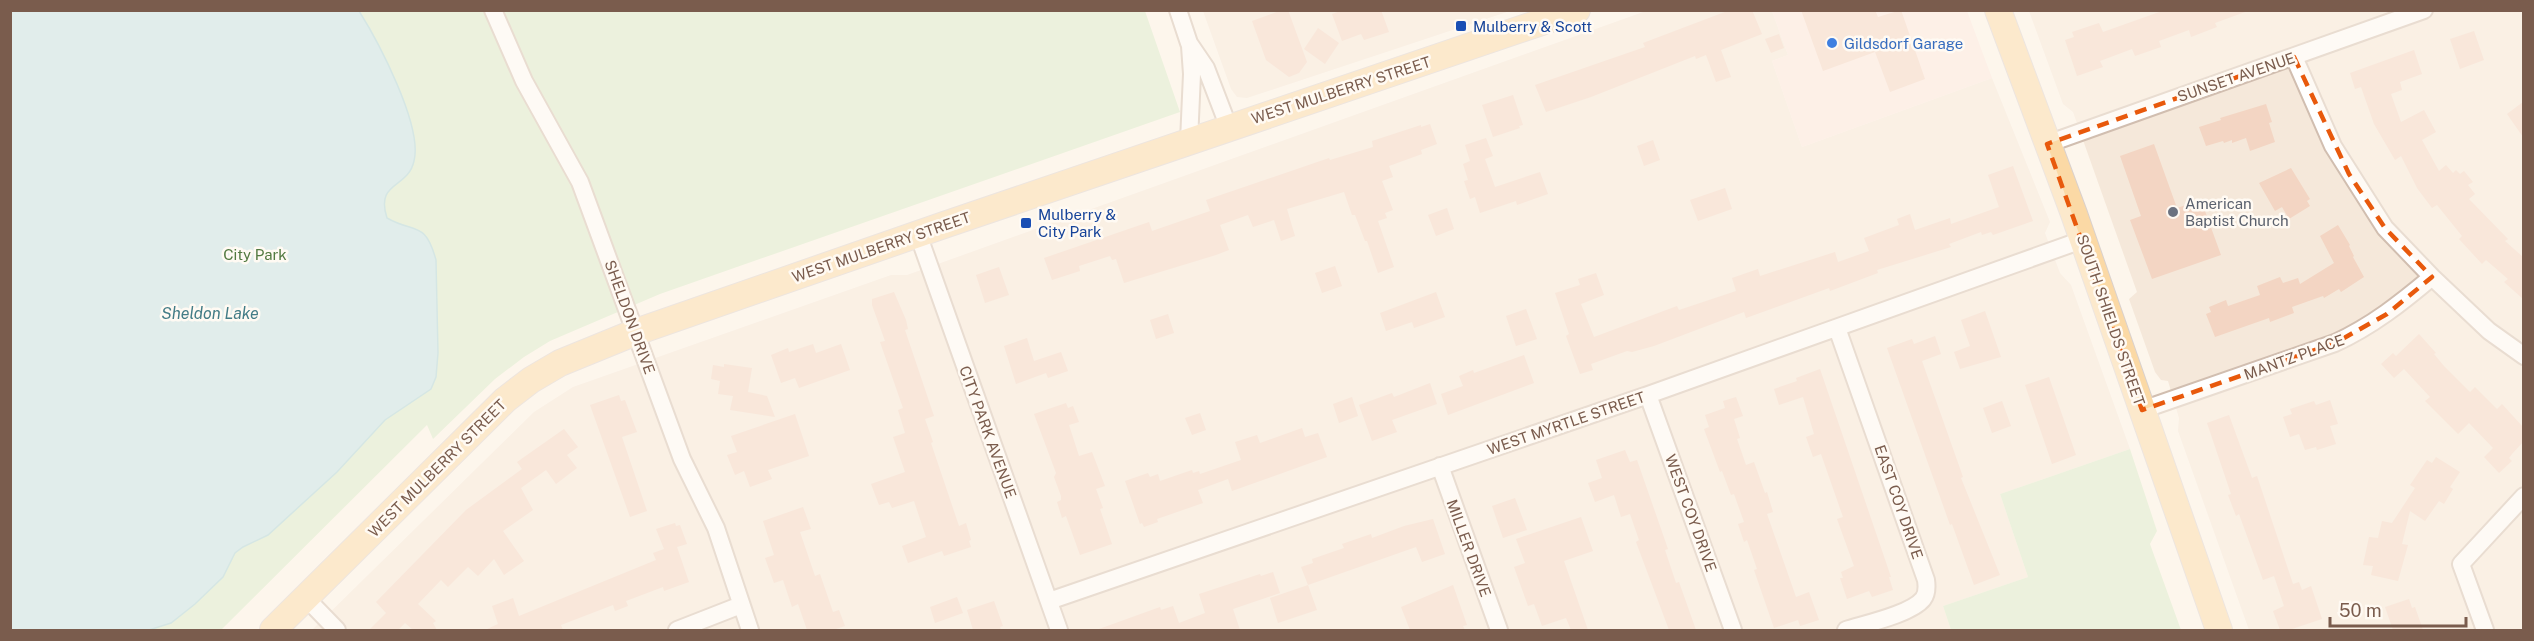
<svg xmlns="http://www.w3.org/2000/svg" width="2534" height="641" viewBox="0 0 2534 641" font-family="'Public Sans',sans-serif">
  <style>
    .residential { fill: #f5e8da }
    .commercial { fill: #fde8e0 }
    .green { fill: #d8ecc9 }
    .water { fill: #bfe3e8; stroke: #a5d3da; stroke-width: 1.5 }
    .building { fill: #f3d5c3 }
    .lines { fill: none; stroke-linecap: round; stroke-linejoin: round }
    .street-casing { stroke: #d1beb0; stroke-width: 20 }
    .primary-casing { stroke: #dad1cd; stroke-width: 28 }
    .street { stroke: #fff; stroke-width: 16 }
    .primary { stroke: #fbd9a5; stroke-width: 26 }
    .marked { fill: none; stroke: #e8590c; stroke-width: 4.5; stroke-dasharray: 12 8; stroke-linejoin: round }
    .transit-dot { fill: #1a4fb4; stroke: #fffaf3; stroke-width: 2 }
    .shop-dot { fill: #3f7fe0; stroke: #fffaf3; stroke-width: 2 }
    .worship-dot { fill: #6b7280; stroke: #fffaf3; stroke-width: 2 }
    .labels { text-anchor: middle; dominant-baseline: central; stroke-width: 5; stroke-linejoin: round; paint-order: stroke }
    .transit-label { font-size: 15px; fill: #164399; stroke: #fffaf3; text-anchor: start }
    .shop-label { font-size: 15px; fill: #366cbe; stroke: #fffaf3; text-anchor: start }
    .street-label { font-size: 15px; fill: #7a5c4d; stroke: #fffaf3 }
    .worship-label { font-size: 15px; fill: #5b616d; stroke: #fffaf3; text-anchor: start }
    .park-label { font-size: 15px; fill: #537a41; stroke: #fffaf3 }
    .water-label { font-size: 16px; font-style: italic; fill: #437c86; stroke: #fffaf3 }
  </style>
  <rect width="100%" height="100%" fill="#fdf6ec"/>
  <path class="residential" d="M1203 11H1510L1247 98 1237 97 1231 89Z
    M1646 11H1772L1788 55 1772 61 1802 147 1992 78 2050 222 2045 233 2060 273 2071 285 2130 449 2000 494 2028 577 1943 606 1951 630H312L534 412 573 387 891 275H907Z
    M2029 11H2523V630H2249L2178 431 2179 418 2168 381 2161 380 2155 372 2129 299 2137 292 2073 112 2063 104Z"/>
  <path class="commercial" d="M1772 11H1967L1992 78 1802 147 1772 61 1788 55Z"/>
  <path class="green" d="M10 11H1145L1180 112 660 294 550 341 524 357 495 379 433 439 427 425 221 630H11Z
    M2130 449 2157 531 2150 544 2181 630H1951L1943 606 2028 577 2000 494Z"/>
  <path class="water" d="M10 11H359C378 41 423 126 414 161 408 189 375 181 387 218 415 234 425 220 436 260L438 353 436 377 431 389 385 420 337 472 268 535 243 547 235 553 223 577 195 604 171 623 149 630H11Z"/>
  <path class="building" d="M1282 10H1288L1307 62 1299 73 1289 77 1266 60 1252 21Z
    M1343 10H1381L1389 32 1364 40 1361 34 1342 41 1332 14Z
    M1730 10H1752L1762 34 1721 50 1731 77 1716 82 1706 55 1696 59 1695 56 1591 97 1546 112 1535 85 1645 47 1643 43Z
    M1801 10H1875L1878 17 1901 10 1925 79 1890 92 1875 52 1823 71Z
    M2165 10H2245V12L2215 23 2217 27 2191 37 2189 30 2159 41 2161 47 2135 56 2132 49 2100 61 2103 67 2077 76 2065 40 2074 37 2072 32 2099 23 2103 32Z
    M1318 28 1339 43 1325 64 1304 49Z
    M2474 31 2484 60 2460 69 2450 39Z
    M1779 34 1784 48 1771 53 1765 39Z
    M2414 50 2422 74 2400 82 2402 90 2391 94 2401 122 2424 110 2436 132 2422 140 2439 171 2446 165 2453 173 2456 170 2460 174 2464 171 2473 182 2468 185 2475 194 2469 199 2508 239 2505 241 2523 257V299L2504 282 2508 279 2486 260 2482 264 2459 239 2462 236 2437 205 2432 208 2417 188 2401 156 2395 160 2374 124 2361 87 2355 89 2350 73Z
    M1513 95 1523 125 1519 126 1520 128 1493 137 1482 105Z
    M2523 102V137L2507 114Z
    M2266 104 2272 122 2269 123 2275 142 2250 151 2246 138 2232 143V140L2224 143 2223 141 2206 146 2199 127 2221 120 2220 118Z
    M1430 124 1437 144 1421 150 1422 154 1389 166 1393 177 1382 181 1393 210 1385 213 1387 218 1378 221 1394 267 1378 273 1367 241H1365L1355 215H1352L1344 192 1287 209 1295 236 1281 241 1274 220 1253 227 1248 215 1220 225 1229 250 1216 255 1124 283 1116 259 1112 260 1110 256 1079 266 1080 271 1052 280 1044 258 1149 222 1152 231 1210 211 1206 200 1329 158 1330 160 1373 147 1372 141 1421 125V127Z
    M1486 138 1493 156 1485 159 1495 187 1540 172 1548 194 1517 205 1516 201 1480 213 1475 197 1470 199 1464 181 1468 180 1463 164 1470 161 1465 145Z
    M1653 140 1660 160 1644 166 1637 146Z
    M2154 144 2177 208 2201 200 2221 255 2152 279 2130 220 2141 216 2120 156Z
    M2013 166 2033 221 1993 235 1991 232 1982 235 1981 232 1949 244 1951 247 1877 270 1878 273 1830 291 1829 288 1746 318 1744 312 1654 346 1632 352 1627 351 1591 364 1593 370 1580 374 1566 336 1569 334 1555 293 1580 285 1578 279 1596 273 1604 295 1581 304 1594 337 1677 306 1679 310 1736 291 1732 278 1758 269 1760 276 1835 252 1838 262 1869 251 1864 238 1899 225 1897 219 1910 214 1915 230 1950 218 1951 224 1999 207 1988 175Z
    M2291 168 2310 199 2307 201 2310 206 2289 219 2282 207 2275 211 2259 183Z
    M1725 188 1732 209 1698 221 1690 200Z
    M1447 208 1454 229 1436 236 1428 215Z
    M2338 225 2350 245 2349 246 2354 256 2353 257 2364 277 2341 292 2339 289 2324 298 2323 296 2292 307 2294 313 2270 322 2269 318 2215 337 2206 314 2211 312 2209 307 2226 300 2228 306 2260 295 2257 286 2280 277 2283 283 2298 278 2300 284 2334 263 2320 236Z
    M1335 266 1342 286 1322 293 1315 273Z
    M999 267 1009 295 985 303 976 275Z
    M894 292 906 320 908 329 905 330 934 416 925 419 933 442 931 443 959 526 966 523 971 540 969 541 971 547 944 556 942 551 908 563 902 546 926 537 914 501 892 508 889 502 879 505 871 484 905 472 893 437 905 433 898 410 903 408 880 342 885 341 872 305V299Z
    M1436 292 1445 317 1414 328 1412 322 1386 331 1380 313Z
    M1526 309 1537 339 1516 346 1506 316Z
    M1985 311 2001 357 1960 369 1954 352 1970 346 1961 320Z
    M1168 314 1174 333 1156 339 1150 320Z
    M2419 334 2436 353 2434 354 2444 366 2470 392 2475 387 2497 409 2502 404 2523 427V442L2512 454 2509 458 2512 461 2499 473 2484 457 2493 448 2469 423 2458 434 2425 401 2430 397 2404 369 2394 378 2381 364 2393 353 2396 356Z
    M1935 336 1941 354 1922 361 1963 477 1961 478 2000 575 1974 585 1952 524 1950 525 1887 348 1912 339 1914 344Z
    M1027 338 1034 361 1061 352 1068 371 1048 378 1046 373 1016 384 1004 346Z
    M813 344 816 353 841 344 850 370 799 388 795 378 781 383 771 355 788 348 789 352Z
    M1524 355 1534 383 1448 415 1441 394 1463 386 1459 376 1473 370 1474 373Z
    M724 364 752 368 748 392 767 396 775 417 730 410 733 396 718 394 720 381 711 379 713 365 724 367Z
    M1820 369 1891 577H1889L1893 590 1872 597 1869 591 1847 599 1840 578H1843L1841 572 1854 566 1837 519 1843 517 1821 454 1813 457 1806 437 1814 434 1803 397 1779 405 1774 389 1797 381 1796 378Z
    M2049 377 2076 455 2052 464 2025 385Z
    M1430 383 1437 404 1392 420 1397 432 1372 441 1359 405 1392 393 1394 397Z
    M619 395 621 401 625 400 637 432 622 437 647 511 630 517 590 405Z
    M1352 397 1358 416 1339 423 1333 404Z
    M1736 397 1743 416 1734 419 1740 438 1737 439 1746 465 1754 462 1765 493 1767 492 1773 512 1767 514 1796 597 1809 592 1819 620 1800 626 1798 620 1774 628 1754 570 1757 569 1747 540 1744 542 1738 524 1744 522 1734 494 1731 495 1722 471 1720 472 1704 429 1709 427 1705 415 1725 408 1723 401Z
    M2330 400 2338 424 2330 426 2336 444 2317 450 2316 447 2305 450 2299 434 2290 437 2283 417 2292 414 2290 409 2314 401 2316 405Z
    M2002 401 2011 426 1992 433 1983 408Z
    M1066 403 1068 408 1073 406 1079 422 1069 425 1079 456 1092 452 1105 486 1096 489 1103 508 1100 509 1112 544 1080 555 1066 516 1062 518 1057 502 1061 500V496L1054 477 1056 473 1034 414Z
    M1200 413 1206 430 1192 435 1185 418Z
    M795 414 809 456 768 470 772 479 750 487 744 471 735 475 727 455 737 452 731 436Z
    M2229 415 2252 478 2257 476 2293 584 2299 582 2302 590 2311 586 2322 619 2289 630H2280L2273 611 2284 606 2274 576 2263 580 2239 514 2236 516 2228 495 2231 494 2207 423Z
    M1302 428 1305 437 1318 433 1327 457 1232 491 1228 479 1198 490 1203 503 1157 519 1158 522 1144 527 1142 523 1140 524 1125 481 1148 473 1150 477 1158 474 1160 481 1192 470 1193 473 1199 471 1200 474 1241 460 1235 442 1257 435 1260 443Z
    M564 429 578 447 567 455 577 468 556 484 546 470 521 488 533 510 503 531 524 561 504 575 494 559 478 576 468 567 448 587 441 580 418 604 436 621 433 623 437 630H413L405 623 398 630H369L386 613 376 602 466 510 522 469 517 462Z
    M1625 450 1630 462 1637 460 1668 549 1665 550 1676 583 1679 582 1696 630H1669L1636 542 1639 540 1630 514 1621 517 1614 495 1595 502 1588 483 1602 478 1596 460Z
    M2436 457 2460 472 2450 487 2453 489 2444 504 2439 501 2425 521 2410 511 2402 544 2408 545 2398 581 2371 575 2373 566 2363 565 2369 537 2378 538 2382 521 2392 523 2415 488 2410 485 2427 460 2432 463Z
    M1515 498 1527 530 1503 538 1492 506Z
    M803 507 811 529 800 532 815 576 820 574 833 612 839 610 845 626 833 630H807L798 604 792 607 783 580 774 583 765 558 774 555 763 521Z
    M1581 517 1593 551 1564 561 1588 630H1571L1566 618 1542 626 1534 604 1528 606 1514 567 1525 563 1516 539Z
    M1433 519 1445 554 1422 562 1416 547 1308 585 1317 610 1278 623 1270 598 1308 585 1301 567 1313 563 1312 559 1344 548 1342 544 1371 534 1372 538 1404 526Z
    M675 523 676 526 680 525 687 544 677 547 689 582 664 591 663 587 626 601 628 606 615 611 613 605 561 625 563 630H485L498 624 492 606 513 598 519 616 656 560 653 553 664 549 656 529Z
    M1273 572 1280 593 1233 609 1240 630H1099V629L1160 607 1161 610 1173 606 1179 623 1205 613 1199 594 1260 574 1261 576Z
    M1453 585 1467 625 1463 626 1465 630H1410L1401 607Z
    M957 597 963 613 935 623 930 607Z
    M2409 599 2412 608 2415 607 2423 630H2393L2385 607Z
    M994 601 1003 626 1000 627 1001 630H973L967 610Z"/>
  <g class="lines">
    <g class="street-casing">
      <path id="street" d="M493 10 524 81 580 182 682 459 716 528 750 630
        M1178 10 1189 43 1206 68 1229 128
        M2294 57 2333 146 2385 228 2432 277 2489 331 2524 356
        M1189 141 1192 74 1190 46
        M2047 144 2424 10
        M918 234 1059 630
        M1837 328 1926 580C1927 587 1927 594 1923 599 1911 614 1865 624 1846 630
        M1648 395 1733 630
        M2142 410 2335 343C2372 326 2401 303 2432 277
        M1440 466 1499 630
        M306 598 337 630
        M1049 601 1648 395 2082 240
        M677 630 741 605
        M2485 630 2461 564 2524 496"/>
    </g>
    <g class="primary-casing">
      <path id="primary" d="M1998 10 2074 214 2219 630
        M273 630 505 400 531 380 560 363 636 332 944 225 1577 10"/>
    </g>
    <use href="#street" class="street"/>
    <use href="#primary" class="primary"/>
  </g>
  <path d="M0 0H2534V641H0ZM2294 57 2349 174 2385 228 2432 277 2387 314 2335 343 2142 410 2047 144Z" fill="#fdf6ec" fill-opacity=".55" fill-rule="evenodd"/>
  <path class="marked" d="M2294 57 2349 174 2385 228 2432 277 2387 314 2335 343 2142 410 2047 144Z"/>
  <g class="transit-dot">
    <rect x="1455" y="20" width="12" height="12" rx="3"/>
    <rect x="1020" y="217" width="12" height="12" rx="3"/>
  </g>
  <circle class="shop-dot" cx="1832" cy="43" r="6"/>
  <circle class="worship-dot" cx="2173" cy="212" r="6"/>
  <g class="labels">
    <g class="transit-label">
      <text x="1473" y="26">Mulberry &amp; Scott</text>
      <text x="1038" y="214">Mulberry &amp;<tspan x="1038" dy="17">City Park</tspan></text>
    </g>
    <g class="shop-label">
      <text x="1844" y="43">Gildsdorf Garage</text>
    </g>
    <g class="street-label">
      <text transform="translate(2236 77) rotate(-19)">SUNSET AVENUE</text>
      <text transform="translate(1341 90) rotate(-18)">WEST MULBERRY STREET</text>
      <text transform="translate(881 247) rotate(-19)">WEST MULBERRY STREET</text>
      <text transform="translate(630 317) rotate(70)">SHELDON DRIVE</text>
      <text transform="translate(2111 320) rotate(71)">SOUTH SHIELDS STREET</text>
      <text transform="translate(2294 357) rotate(-20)">MANTZ PLACE</text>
      <text transform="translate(1566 423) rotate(-19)">WEST MYRTLE STREET</text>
      <text transform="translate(988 432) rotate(70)">CITY PARK AVENUE</text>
      <text transform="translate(437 468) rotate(-45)">WEST MULBERRY STREET</text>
      <text transform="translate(1899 502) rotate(71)">EAST COY DRIVE</text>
      <text transform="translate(1691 513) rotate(70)">WEST COY DRIVE</text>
      <text transform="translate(1469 548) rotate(70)">MILLER DRIVE</text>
    </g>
    <g class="worship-label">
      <text x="2185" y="203">American<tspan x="2185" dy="17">Baptist Church</tspan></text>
    </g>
    <g class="park-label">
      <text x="255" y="254">City Park</text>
    </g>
    <g class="water-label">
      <text x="210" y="313">Sheldon Lake</text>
    </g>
  </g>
  <rect width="2534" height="641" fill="none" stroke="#7a5c4d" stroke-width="24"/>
  <path d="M2330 617v9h136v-9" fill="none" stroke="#7a5c4d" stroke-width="3"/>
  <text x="2339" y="617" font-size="18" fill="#7a5c4d" stroke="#fffaf3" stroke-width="4.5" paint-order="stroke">50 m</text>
</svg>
